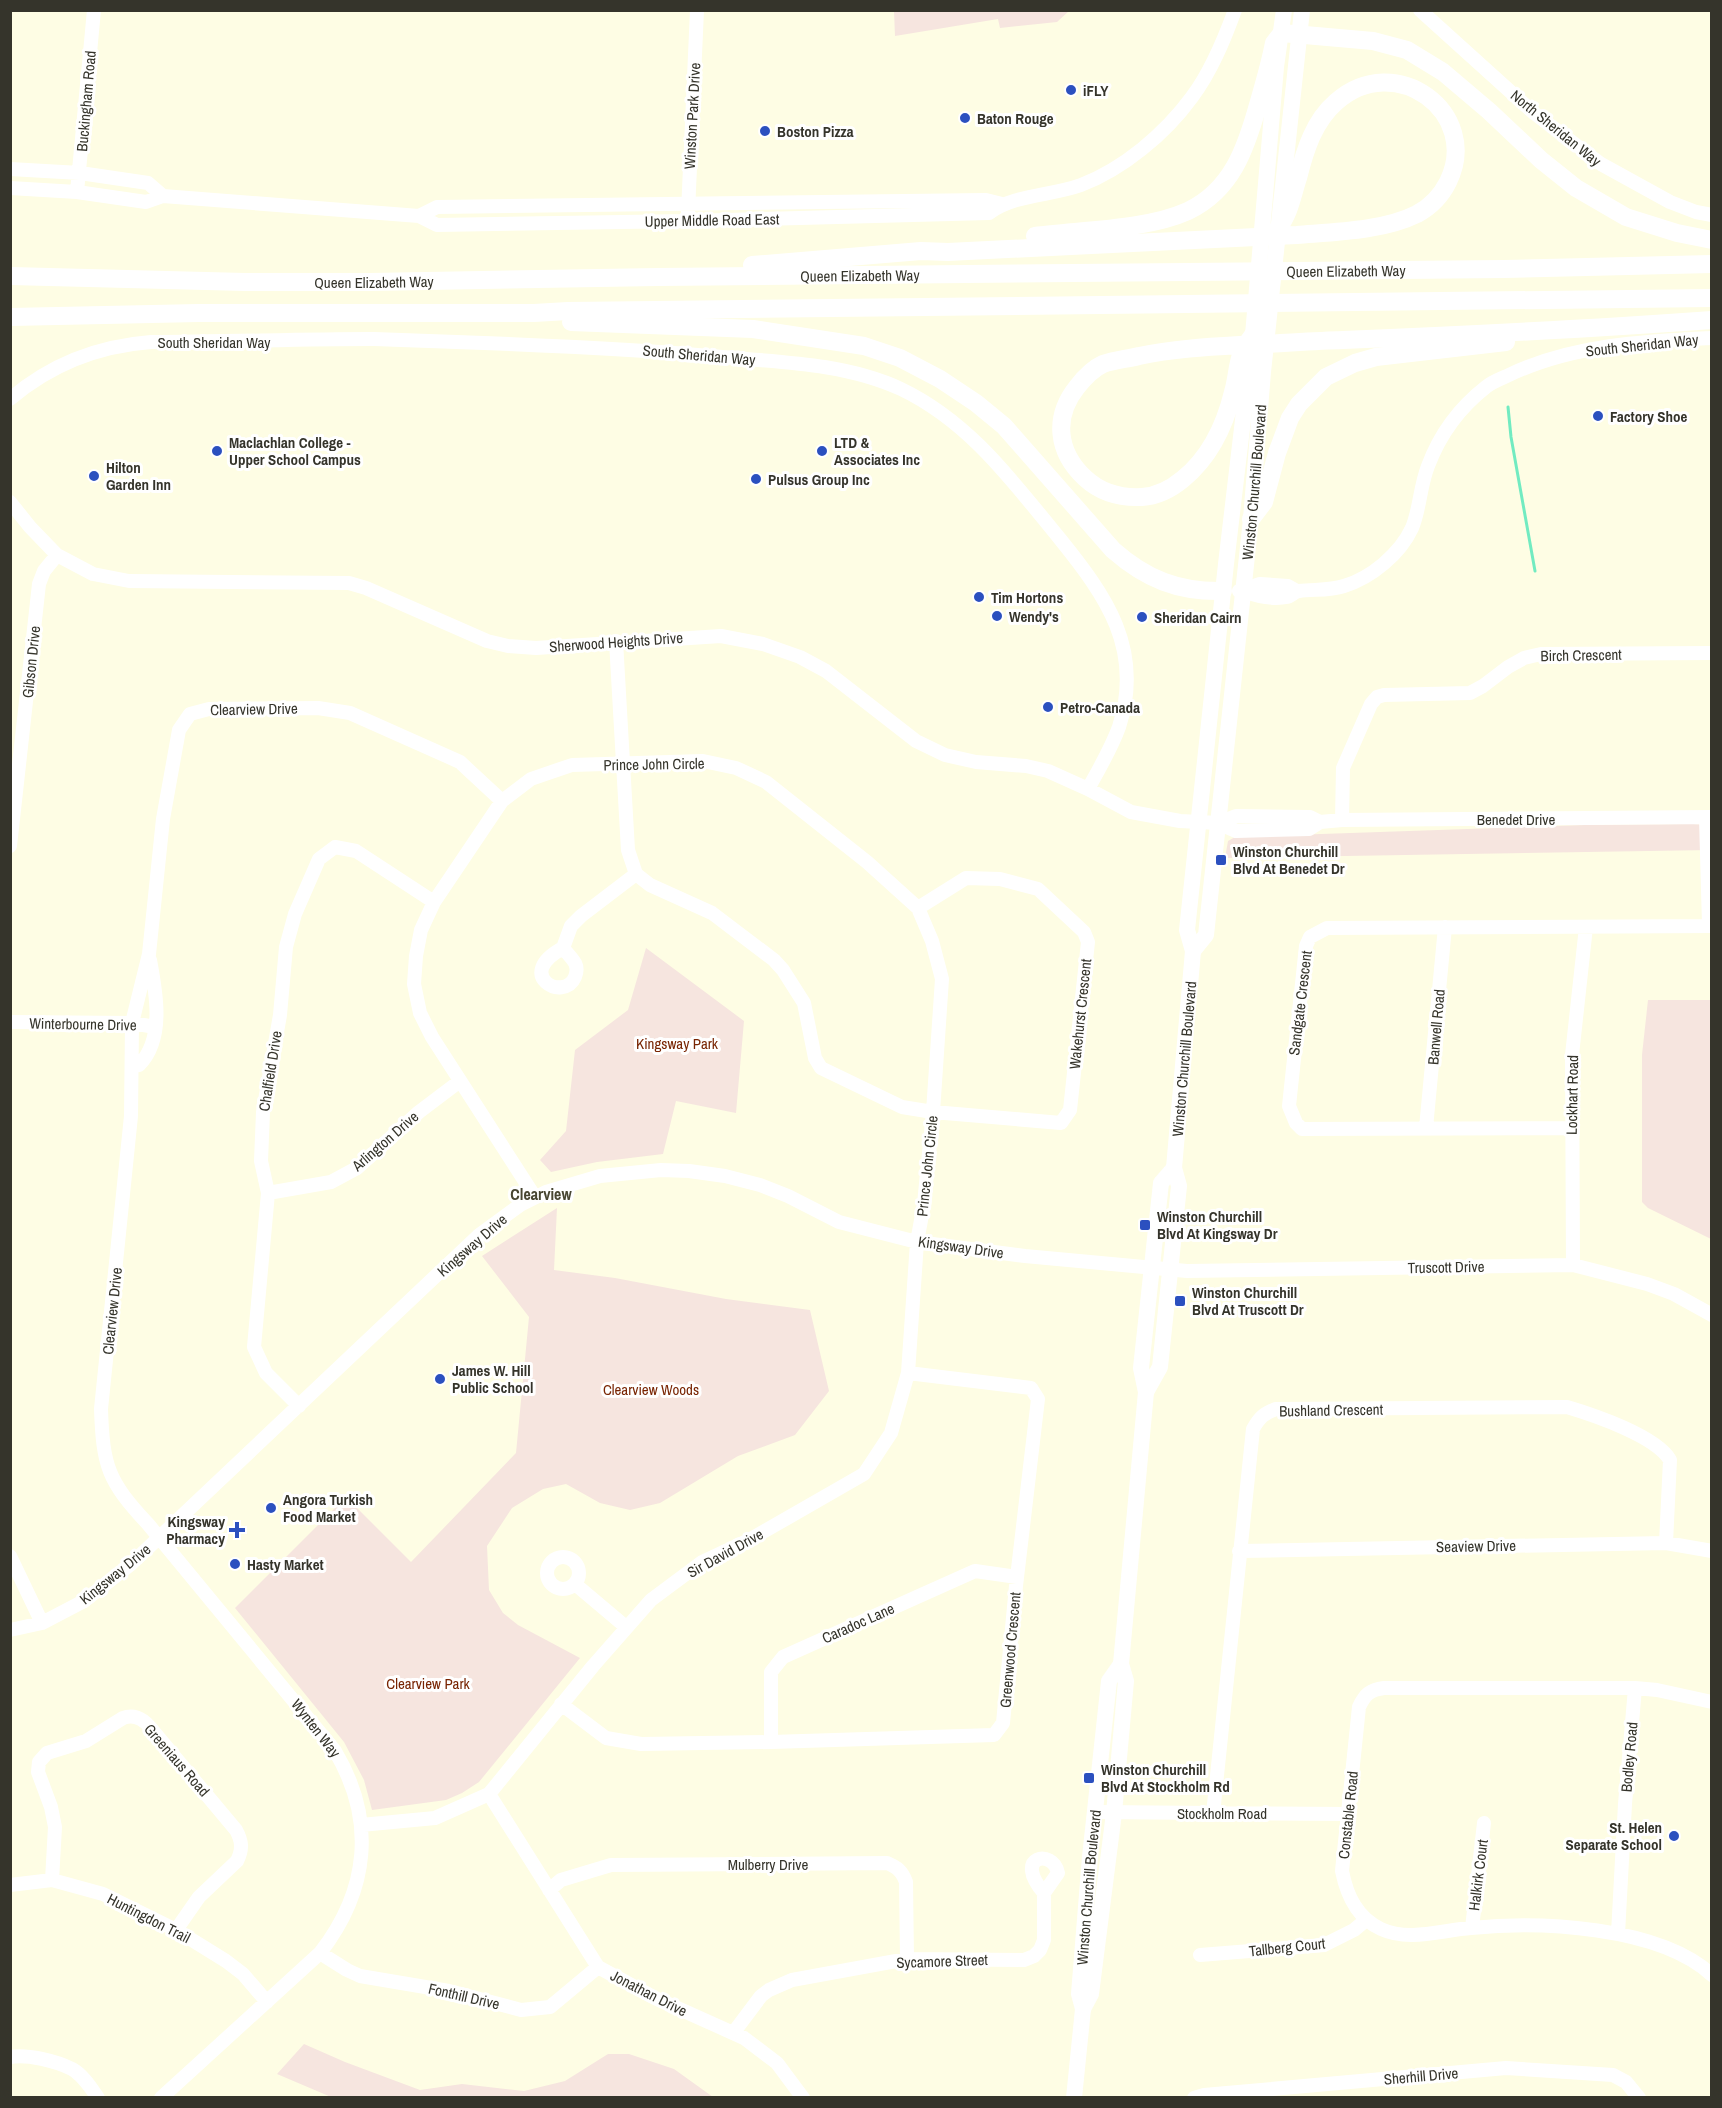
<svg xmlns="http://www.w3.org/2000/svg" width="1722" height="2108" viewBox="0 0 1722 2108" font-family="'Archivo Narrow',sans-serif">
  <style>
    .green { fill: #f6e5df }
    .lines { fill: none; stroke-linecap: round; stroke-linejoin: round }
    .stream { stroke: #72ebc1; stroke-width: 3 }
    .minor { stroke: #fff; stroke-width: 14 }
    .major { stroke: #fff; stroke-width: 16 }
    .highway { stroke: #fff; stroke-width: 18 }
    .poi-dot { fill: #2b50bf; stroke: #fff; stroke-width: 2 }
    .labels { text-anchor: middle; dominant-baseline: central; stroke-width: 6; stroke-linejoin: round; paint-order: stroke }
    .poi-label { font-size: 15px; font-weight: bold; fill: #35342b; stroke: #fff; text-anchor: start }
    .street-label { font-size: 15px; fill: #35342b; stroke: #fff }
    .park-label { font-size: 15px; fill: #782402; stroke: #fff }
    .neighbourhood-label { font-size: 16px; font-weight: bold; fill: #484632; stroke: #fff }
  </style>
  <rect width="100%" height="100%" fill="#fefde4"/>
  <path class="green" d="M894 11V10L1069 11 1057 22 1000 28 998 19 895 36Z
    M1693 824 1711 825V850L1225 858 1228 841 1235 837 1585 825Z
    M646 948 744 1021 736 1113 676 1101 663 1154 597 1162 551 1172 540 1160 566 1131 575 1050 628 1010Z
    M1648 1000H1711V1239L1648 1208 1642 1202V1055Z
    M557 1208 554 1270 615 1278 726 1299 810 1310 829 1391 795 1435 738 1456 660 1503 630 1510 600 1503 566 1484 543 1489 512 1508 487 1546 489 1590 503 1613 518 1625 580 1658 479 1782 462 1793 446 1800 372 1810 364 1780 344 1742 235 1608 346 1497 411 1562 516 1453 529 1317 482 1256Z
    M304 2044 345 2062 420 2090 462 2084 524 2091 565 2081 608 2054H629L674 2069 713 2097H331L277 2074Z"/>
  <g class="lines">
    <path class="stream" d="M1508 407 1511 437 1535 571"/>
    <path class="minor" d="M1420 10 1534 113 1601 164 1670 202 1696 212 1712 215
      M10 169 80 173 148 183 163 196
      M10 188 77 192 146 202 163 196 419 216 437 225 688 221 989 213C1015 194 1051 196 1081 185 1123 169 1165 134 1192 97 1211 72 1224 40 1235 10
      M77 192 94 10
      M688 212 697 10
      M419 216 437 207 986 200 1002 204
      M10 399C51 364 98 346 151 342 224 342 298 339 371 339 409 340 447 342 484 343 560 346 635 349 710 356 774 362 843 362 901 389 970 422 1013 482 1060 539 1106 596 1144 649 1119 727 1111 749 1099 769 1088 789
      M10 502 30 527 57 555 93 574 129 581 349 583 366 588 487 641 508 646 536 648 721 636 763 644 800 657 826 671 916 741 945 755 976 762 1026 766 1048 771 1088 789 1131 812 1180 821 1218 823 1236 831 1309 829 1320 822 1342 820 1712 817
      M1239 591 1260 584 1288 586 1297 591
      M1242 591C1256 596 1272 600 1287 597 1291 596 1294 592 1299 591 1314 589 1329 591 1344 586 1371 578 1400 554 1412 528 1420 509 1420 486 1428 466 1440 434 1459 408 1486 387 1493 381 1503 378 1511 374 1573 345 1644 341 1712 338
      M616 641 628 850 636 874 650 885 712 913 774 960 783 970 804 1003 815 1058 821 1068 902 1107 933 1112 1061 1123 1070 1110 1088 942 1084 932 1038 889 1000 879 966 878 918 908
      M1706 818 1709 925
      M1342 820 1343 768 1371 704 1377 697 1384 695 1470 693 1483 686 1508 667 1524 658 1541 654 1712 653
      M1218 823 1236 816 1310 817 1320 822
      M10 846 39 584 44 571 57 555
      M563 948C567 953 572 958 575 963 577 967 577 972 575 977 564 1003 513 975 563 948Z
      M563 948 571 926 581 916 636 874
      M10 1022 132 1023 155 1027
      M132 1066 139 1065C165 1039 156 992 150 960
      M1426 1128 1445 927
      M1571 1128 1302 1129 1296 1123 1289 1106 1306 946 1310 937 1327 928 1712 926
      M268 1193 331 1182 357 1168 419 1112 460 1081
      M1573 1265 1572 1055 1586 927
      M299 1406 266 1373 254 1347 268 1193 261 1161 263 1112 280 1015 286 947 295 914 319 859 335 847 356 851 434 902
      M1239 1551 1666 1543 1712 1551
      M10 1556 42 1623
      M547 1573a16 16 0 1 1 32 0a16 16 0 1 1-32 0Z
      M575 1584 626 1627
      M10 1630 42 1623 84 1601 131 1564 478 1236 520 1205 546 1192 600 1176 661 1170 689 1171 725 1176 760 1185 788 1196 839 1222 917 1242 1025 1256 1187 1271 1573 1265 1647 1284 1674 1294 1712 1315
      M1712 1702 1657 1690 1635 1688H1384C1370 1690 1365 1694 1359 1707L1342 1871C1347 1896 1357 1918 1381 1929 1409 1942 1442 1930 1471 1928 1539 1921 1659 1926 1712 1975
      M561 1704 606 1738 641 1744 771 1742 994 1735 1003 1723 1016 1586 1038 1399 1031 1388 908 1373
      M771 1742V1672L783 1657 975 1571 1017 1577
      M489 1794 598 1967 655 1998 744 2038 777 2063 803 2098
      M1095 1812 1349 1814
      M1213 1814 1253 1429C1259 1418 1264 1413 1276 1409L1567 1407C1594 1415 1656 1436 1670 1460L1666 1543
      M361 1825 435 1818 489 1794 593 1666 651 1600 702 1562 749 1540 864 1474 891 1433 908 1373 917 1242 924 1204 933 1112 942 979 932 941 918 908 867 862 766 782 736 768 703 761 572 765 531 779 502 801 434 902 421 930 416 956 414 984 420 1013 432 1037 535 1197
      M52 1880 55 1827 51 1807 38 1772 39 1762 47 1753 86 1741 123 1718C133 1714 142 1718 149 1726L236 1830C242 1841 243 1849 237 1861L199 1897 176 1930
      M10 1885 52 1880 103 1894 176 1930 226 1961 243 1974 267 2002
      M549 1890 561 1880 611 1865 887 1863C897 1867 902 1871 906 1882L907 1959
      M1472 1928 1484 1823
      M1618 1934 1625 1804 1635 1688
      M320 1953 347 1970 360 1976 449 1991 521 2010 550 2007 598 1967
      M1200 1955 1324 1945 1354 1930 1366 1920
      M734 2032 761 1996 769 1990 792 1980 907 1959 1024 1960 1034 1956 1040 1950 1044 1940V1893L1058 1873C1053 1848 1012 1856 1044 1893
      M10 2057C28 2054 56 2061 72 2069 83 2075 91 2088 98 2098
      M161 2098 320 1953C369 1890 376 1820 335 1751L148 1524C108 1481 103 1467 101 1409L131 1116 132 1023 149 954 163 819 179 730 190 714 209 709 318 708 350 713 460 762 502 801
      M1194 2098 1204 2095 1506 2068 1613 2075 1626 2082 1639 2098"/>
    <g class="major">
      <path id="s1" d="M1193 951 1206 935 1251 519 1263 372 1302 10"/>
      <path id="s2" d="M1146 1392 1160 1367 1179 1186 1174 1168 1193 951 1187 930 1226 564 1253 335 1276 67 1284 10"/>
      <path d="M1083 2009 1091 1994 1114 1813 1126 1681 1121 1664 1146 1392 1141 1368 1161 1183 1174 1168"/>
      <path id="s3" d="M1074 2098 1083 2009 1079 1994 1090 1857 1109 1681 1121 1664"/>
    </g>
    <g class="highway">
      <path d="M1035 236C1081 230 1146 230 1188 211 1232 190 1246 148 1258 105 1264 84 1270 64 1274 43L1282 33 1373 41 1407 50 1443 72 1489 111 1541 160 1576 188 1626 217 1677 233 1712 240"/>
      <path d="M752 265 921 251 948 252 1297 235C1334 232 1383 231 1417 214 1430 207 1441 196 1448 182 1482 113 1395 49 1336 102 1314 121 1305 150 1298 178 1292 196 1290 213 1278 228"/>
      <path id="s4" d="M10 276 245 282H370L658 277 1504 269 1712 264"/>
      <path d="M10 317 199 313H534L568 311 1712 298"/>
      <path d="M571 322 753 329 864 346 900 358 940 379 976 403 1004 426 1113 550C1146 579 1178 592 1223 591"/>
      <path d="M1253 335C1250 340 1244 346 1242 352 1237 364 1237 379 1233 392 1225 425 1210 457 1183 479 1171 489 1158 496 1142 497 1121 498 1101 493 1085 478 1057 452 1053 417 1077 387 1084 378 1092 369 1103 364 1114 360 1127 359 1139 356 1173 349 1205 347 1240 345 1274 344 1309 341 1343 340 1466 335 1589 329 1712 320"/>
      <path d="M1251 519 1264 502 1277 453 1290 418 1299 404 1326 377 1355 363 1376 357 1506 342"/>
    </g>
  </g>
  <g class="poi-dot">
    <circle cx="1071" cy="90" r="6"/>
    <circle cx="965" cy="118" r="6"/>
    <circle cx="765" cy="131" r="6"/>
    <circle cx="1598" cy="416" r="6"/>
    <circle cx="217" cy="451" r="6"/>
    <circle cx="822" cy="451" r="6"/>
    <circle cx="94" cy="476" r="6"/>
    <circle cx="756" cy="479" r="6"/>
    <circle cx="979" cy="597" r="6"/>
    <circle cx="997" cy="616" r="6"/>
    <circle cx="1142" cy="617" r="6"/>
    <circle cx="1048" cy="707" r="6"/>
    <rect x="1215" y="854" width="12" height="12" rx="3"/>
    <rect x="1139" y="1219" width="12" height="12" rx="3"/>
    <rect x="1174" y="1295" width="12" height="12" rx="3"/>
    <circle cx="440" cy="1379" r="6"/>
    <circle cx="271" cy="1508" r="6"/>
    <path d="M234 1521h6v6h6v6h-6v6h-6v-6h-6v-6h6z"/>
    <circle cx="235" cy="1564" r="6"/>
    <rect x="1083" y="1772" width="12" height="12" rx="3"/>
    <circle cx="1674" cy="1836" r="6"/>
  </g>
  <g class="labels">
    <g class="poi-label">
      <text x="1083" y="90">iFLY</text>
      <text x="977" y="118">Baton Rouge</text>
      <text x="777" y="131">Boston Pizza</text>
      <text x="1610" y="416">Factory Shoe</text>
      <text x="229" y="442">Maclachlan College -<tspan x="229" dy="17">Upper School Campus</tspan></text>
      <text x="834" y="442">LTD &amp;<tspan x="834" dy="17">Associates Inc</tspan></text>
      <text x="106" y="467">Hilton<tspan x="106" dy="17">Garden Inn</tspan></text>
      <text x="768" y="479">Pulsus Group Inc</text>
      <text x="991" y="597">Tim Hortons</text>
      <text x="1009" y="616">Wendy's</text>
      <text x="1154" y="617">Sheridan Cairn</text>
      <text x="1060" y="707">Petro-Canada</text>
      <text x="1233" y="851">Winston Churchill<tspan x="1233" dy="17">Blvd At Benedet Dr</tspan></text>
      <text x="1157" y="1216">Winston Churchill<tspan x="1157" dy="17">Blvd At Kingsway Dr</tspan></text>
      <text x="1192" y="1292">Winston Churchill<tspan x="1192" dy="17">Blvd At Truscott Dr</tspan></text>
      <text x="452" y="1370">James W. Hill<tspan x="452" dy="17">Public School</tspan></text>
      <text x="283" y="1499">Angora Turkish<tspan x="283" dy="17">Food Market</tspan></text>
      <text x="225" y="1521" text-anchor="end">Kingsway<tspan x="225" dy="17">Pharmacy</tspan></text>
      <text x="247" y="1564">Hasty Market</text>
      <text x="1101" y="1769">Winston Churchill<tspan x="1101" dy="17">Blvd At Stockholm Rd</tspan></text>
      <text x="1662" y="1827" text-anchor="end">St. Helen<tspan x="1662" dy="17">Separate School</tspan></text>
    </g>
    <g class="street-label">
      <text transform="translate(86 101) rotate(-85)">Buckingham Road</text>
      <text transform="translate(692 116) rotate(-87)">Winston Park Drive</text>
      <text transform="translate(1556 128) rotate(39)">North Sheridan Way</text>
      <text transform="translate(712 220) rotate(-1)">Upper Middle Road East</text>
      <text stroke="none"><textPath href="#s4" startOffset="1336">Queen Elizabeth Way</textPath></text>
      <text stroke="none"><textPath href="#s4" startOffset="850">Queen Elizabeth Way</textPath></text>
      <text stroke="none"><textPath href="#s4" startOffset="364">Queen Elizabeth Way</textPath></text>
      <text x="214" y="342">South Sheridan Way</text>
      <text transform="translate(1642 345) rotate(-6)">South Sheridan Way</text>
      <text transform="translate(699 355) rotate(5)">South Sheridan Way</text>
      <text stroke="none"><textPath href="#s1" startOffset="476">Winston Churchill Boulevard</textPath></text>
      <text transform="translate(616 642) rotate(-4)">Sherwood Heights Drive</text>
      <text transform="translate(1581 655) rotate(-1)">Birch Crescent</text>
      <text transform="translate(31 662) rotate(-84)">Gibson Drive</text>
      <text transform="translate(254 709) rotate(-1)">Clearview Drive</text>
      <text transform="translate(654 764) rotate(-1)">Prince John Circle</text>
      <text x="1516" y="819">Benedet Drive</text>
      <text transform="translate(1300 1003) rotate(-83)">Sandgate Crescent</text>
      <text transform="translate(1080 1014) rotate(-84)">Wakehurst Crescent</text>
      <text transform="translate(83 1024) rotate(1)">Winterbourne Drive</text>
      <text transform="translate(1436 1027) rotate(-85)">Banwell Road</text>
      <text stroke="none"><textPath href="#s2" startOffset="339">Winston Churchill Boulevard</textPath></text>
      <text transform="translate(270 1071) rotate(-81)">Chalfield Drive</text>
      <text transform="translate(1572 1095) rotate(-89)">Lockhart Road</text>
      <text transform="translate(385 1141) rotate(-41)">Arlington Drive</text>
      <text transform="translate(927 1166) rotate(-84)">Prince John Circle</text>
      <text transform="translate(472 1245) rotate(-41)">Kingsway Drive</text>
      <text transform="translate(961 1247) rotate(8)">Kingsway Drive</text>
      <text transform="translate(1446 1267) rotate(-1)">Truscott Drive</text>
      <text transform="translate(112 1311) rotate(-84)">Clearview Drive</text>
      <text transform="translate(1331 1410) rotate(-1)">Bushland Crescent</text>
      <text transform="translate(1476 1546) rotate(-1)">Seaview Drive</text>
      <text transform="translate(725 1553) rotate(-29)">Sir David Drive</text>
      <text transform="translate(115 1574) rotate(-39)">Kingsway Drive</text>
      <text transform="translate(858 1623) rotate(-24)">Caradoc Lane</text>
      <text transform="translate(1010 1650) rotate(-85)">Greenwood Crescent</text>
      <text transform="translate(316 1728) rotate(52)">Wynten Way</text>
      <text transform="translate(1629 1757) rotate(-85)">Bodley Road</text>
      <text transform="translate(177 1760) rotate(49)">Greeniaus Road</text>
      <text x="1222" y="1813">Stockholm Road</text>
      <text transform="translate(1348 1815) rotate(-84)">Constable Road</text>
      <text x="768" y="1864">Mulberry Drive</text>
      <text transform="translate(1478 1875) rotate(-83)">Halkirk Court</text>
      <text stroke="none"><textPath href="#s3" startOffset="212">Winston Churchill Boulevard</textPath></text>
      <text transform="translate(149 1918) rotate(27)">Huntingdon Trail</text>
      <text transform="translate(1287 1947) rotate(-6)">Tallberg Court</text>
      <text transform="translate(942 1961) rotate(-2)">Sycamore Street</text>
      <text transform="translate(649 1993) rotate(27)">Jonathan Drive</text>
      <text transform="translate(464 1996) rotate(13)">Fonthill Drive</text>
      <text transform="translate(1421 2076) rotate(-5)">Sherhill Drive</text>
    </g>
    <g class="park-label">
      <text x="677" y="1043">Kingsway Park</text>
      <text x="651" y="1389">Clearview Woods</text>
      <text x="428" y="1683">Clearview Park</text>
    </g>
    <g class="neighbourhood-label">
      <text x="541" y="1194">Clearview</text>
    </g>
  </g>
  <rect width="1722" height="2108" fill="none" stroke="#35342b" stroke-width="24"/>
</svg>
